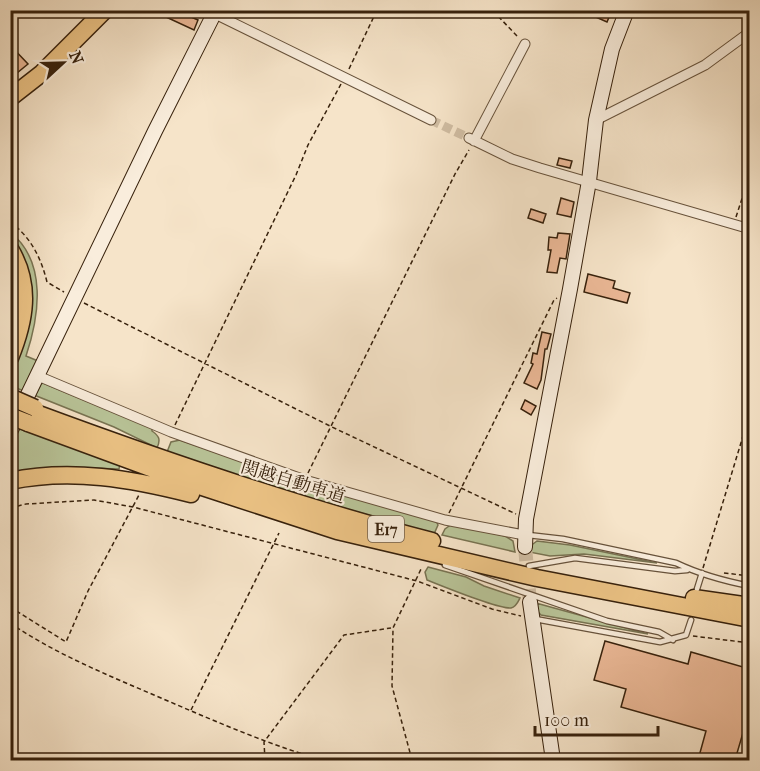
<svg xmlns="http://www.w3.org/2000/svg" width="760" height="771" viewBox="0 0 760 771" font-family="'IM FELL French Canon','Noto Serif JP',serif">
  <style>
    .green { fill: #b9c599; stroke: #787352; stroke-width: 1.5 }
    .building { fill: #ebb896; stroke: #37210c; stroke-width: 1.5 }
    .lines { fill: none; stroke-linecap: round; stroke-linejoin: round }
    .street-tunnel { stroke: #d0bda3; stroke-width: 9; stroke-dasharray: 9 4.5; stroke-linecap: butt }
    .secondary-tunnel { stroke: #d0bda3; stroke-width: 14; stroke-dasharray: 14 7; stroke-linecap: butt }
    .lane-casing { stroke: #67523b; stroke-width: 7 }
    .street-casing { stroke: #67523b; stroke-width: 11 }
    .secondary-casing { stroke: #37210c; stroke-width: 16 }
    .highway-casing { stroke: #37210c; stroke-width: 19 }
    .path { stroke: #37210c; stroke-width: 1.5; stroke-dasharray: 4.5 3; stroke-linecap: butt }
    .lane { stroke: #f9eddc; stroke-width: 4.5 }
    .street { stroke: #f9eddc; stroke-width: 9 }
    .secondary { stroke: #f9eddc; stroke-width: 14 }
    .highway { stroke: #ebc284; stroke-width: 16 }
    .highway-bridge-casing { stroke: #37210c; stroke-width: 19; stroke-linecap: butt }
    .highway-bridge { stroke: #ebc284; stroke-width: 16 }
    .labels { text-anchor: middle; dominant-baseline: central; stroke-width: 4.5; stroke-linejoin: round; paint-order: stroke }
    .shield { fill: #f9eddc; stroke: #715e4a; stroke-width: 1.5 }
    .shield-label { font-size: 16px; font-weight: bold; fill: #37210c }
    .street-label { font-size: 18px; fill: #37210c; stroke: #f9eddc }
  </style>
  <rect width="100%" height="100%" fill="#f6e4c9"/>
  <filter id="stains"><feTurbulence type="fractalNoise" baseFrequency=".00333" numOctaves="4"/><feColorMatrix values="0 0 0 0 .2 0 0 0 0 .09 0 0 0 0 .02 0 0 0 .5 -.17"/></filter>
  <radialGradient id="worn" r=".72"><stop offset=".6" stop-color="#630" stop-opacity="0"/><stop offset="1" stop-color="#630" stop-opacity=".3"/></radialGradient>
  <path class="green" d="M10 232C48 262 39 317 26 356L38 361 24 391 11 386V375L24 340Z
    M43 383 152 428V431C159 436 161 439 157 448L114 427 34 395 38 385Z
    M18 427 120 464 119 469 61 467 11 473V444Z
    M180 440 289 478 293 481 296 486 293 494 167 452 171 442Z
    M312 486 435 519 438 525 434 534 305 497 306 487Z
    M452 524 505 536 513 541 515 552 442 535 445 529Z
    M537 541 570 545 657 563 584 554 550 556 529 552V547Z
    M428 567 466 577 484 586 520 598C518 602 516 607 511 608 498 609 442 586 427 580L425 572Z
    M536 603 648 634 541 615 538 612Z"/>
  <path class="building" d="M151 10H173L181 15 182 13 198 20 194 30Z
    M580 10H612L607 22Z
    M10 45 28 64 17 73 10 66Z
    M559 158 572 161 570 168 557 165Z
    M561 198 574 202 571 217 557 214Z
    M531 209 546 214 543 223 528 218Z
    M558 233 570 234 566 259 560 258 557 273 547 272 551 250H548L549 237 557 238Z
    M588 274 615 281 613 288 630 293 627 303 584 292Z
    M542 332 551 334 547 349H545L541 380 537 389 524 383 533 364 531 363 533 353 537 354Z
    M525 400 536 406 531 415 521 409Z
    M605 641 688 664 691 652 750 669V709L735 760H698L706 731 621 707 626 689 594 680Z"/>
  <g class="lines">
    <path class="street-tunnel" d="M431 120 469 138"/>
    <path class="secondary-tunnel" d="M525 547 530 602"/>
    <g class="lane-casing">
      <path id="lane" d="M528 535 563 539 676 563C699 574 724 581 750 586
        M445 565 607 621 659 632 673 640
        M529 566 575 558 675 571 687 570
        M697 589 702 573
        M535 619 660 642 686 635 691 620"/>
    </g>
    <g class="street-casing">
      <path id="street" d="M207 10 431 120
        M596 120 705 65 750 32
        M469 138 512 159 540 168 750 229
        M474 141 525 44
        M38 376 171 432 305 480 445 520 524 535"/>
    </g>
    <g class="secondary-casing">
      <path id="secondary" d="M10 432 155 131 216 10
        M525 547 526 519 570 289 589 181 596 120 612 49 627 10
        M530 602 553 760"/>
    </g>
    <g class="highway-casing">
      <path id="highway" d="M10 98 42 73 105 10
        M10 249C32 285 25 321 10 358
        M33 412C165 461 296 506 432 541
        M28 423 202 487 337 531 537 578 750 619
        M10 481C71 468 132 479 191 494
        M694 598 750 606"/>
    </g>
    <path class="path" d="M497 10 496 14 518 37
      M349 69 377 10
      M736 217 750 174
      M10 222C31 237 41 258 47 282L64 292
      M84 303 332 427 516 514
      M175 425 296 175 308 145 341 84
      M308 473 455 174 469 150
      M10 508 26 504 94 500 133 507 417 581 492 609 521 616
      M449 513 554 300 557 298
      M703 568 750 413
      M724 573 750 576
      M10 607 66 642 88 591 139 495
      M10 623C54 653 105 674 154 695 210 719 264 743 322 760
      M693 636 750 643
      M191 710 279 533
      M265 760 264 742 344 635 391 628
      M412 760 392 686 393 628 422 567"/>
    <use href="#lane" class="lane"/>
    <use href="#street" class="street"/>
    <use href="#secondary" class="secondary"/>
    <use href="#highway" class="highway"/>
    <g class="highway-bridge-casing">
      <path id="highway-bridge" d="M10 397 35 408
        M10 416 28 423"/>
    </g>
    <use href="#highway-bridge" class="highway-bridge"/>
  </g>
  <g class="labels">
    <rect class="shield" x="368" y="516" width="36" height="26" rx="4.5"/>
    <g class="shield-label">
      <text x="386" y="529">E17</text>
    </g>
    <g class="street-label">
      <text transform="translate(293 482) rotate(17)">関越自動車道</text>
    </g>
  </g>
  <rect width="760" height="771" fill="none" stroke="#f6e4c9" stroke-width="36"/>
  <rect x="12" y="12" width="736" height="747" fill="none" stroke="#37210c" stroke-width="3"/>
  <rect x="18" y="18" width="724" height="735" fill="none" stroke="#37210c" stroke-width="1.5"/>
  <g transform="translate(63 63) rotate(68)" stroke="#f9eddc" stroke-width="4.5" paint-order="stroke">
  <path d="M0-4.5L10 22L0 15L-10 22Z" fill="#37210c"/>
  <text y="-9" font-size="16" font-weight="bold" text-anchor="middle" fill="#37210c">N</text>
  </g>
  <path d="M535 726v9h123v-9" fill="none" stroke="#37210c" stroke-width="3"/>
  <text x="544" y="726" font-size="18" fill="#37210c" stroke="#f9eddc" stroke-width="4.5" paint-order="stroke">100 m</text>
  <rect width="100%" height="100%" filter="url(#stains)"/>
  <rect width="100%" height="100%" fill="url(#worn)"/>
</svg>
